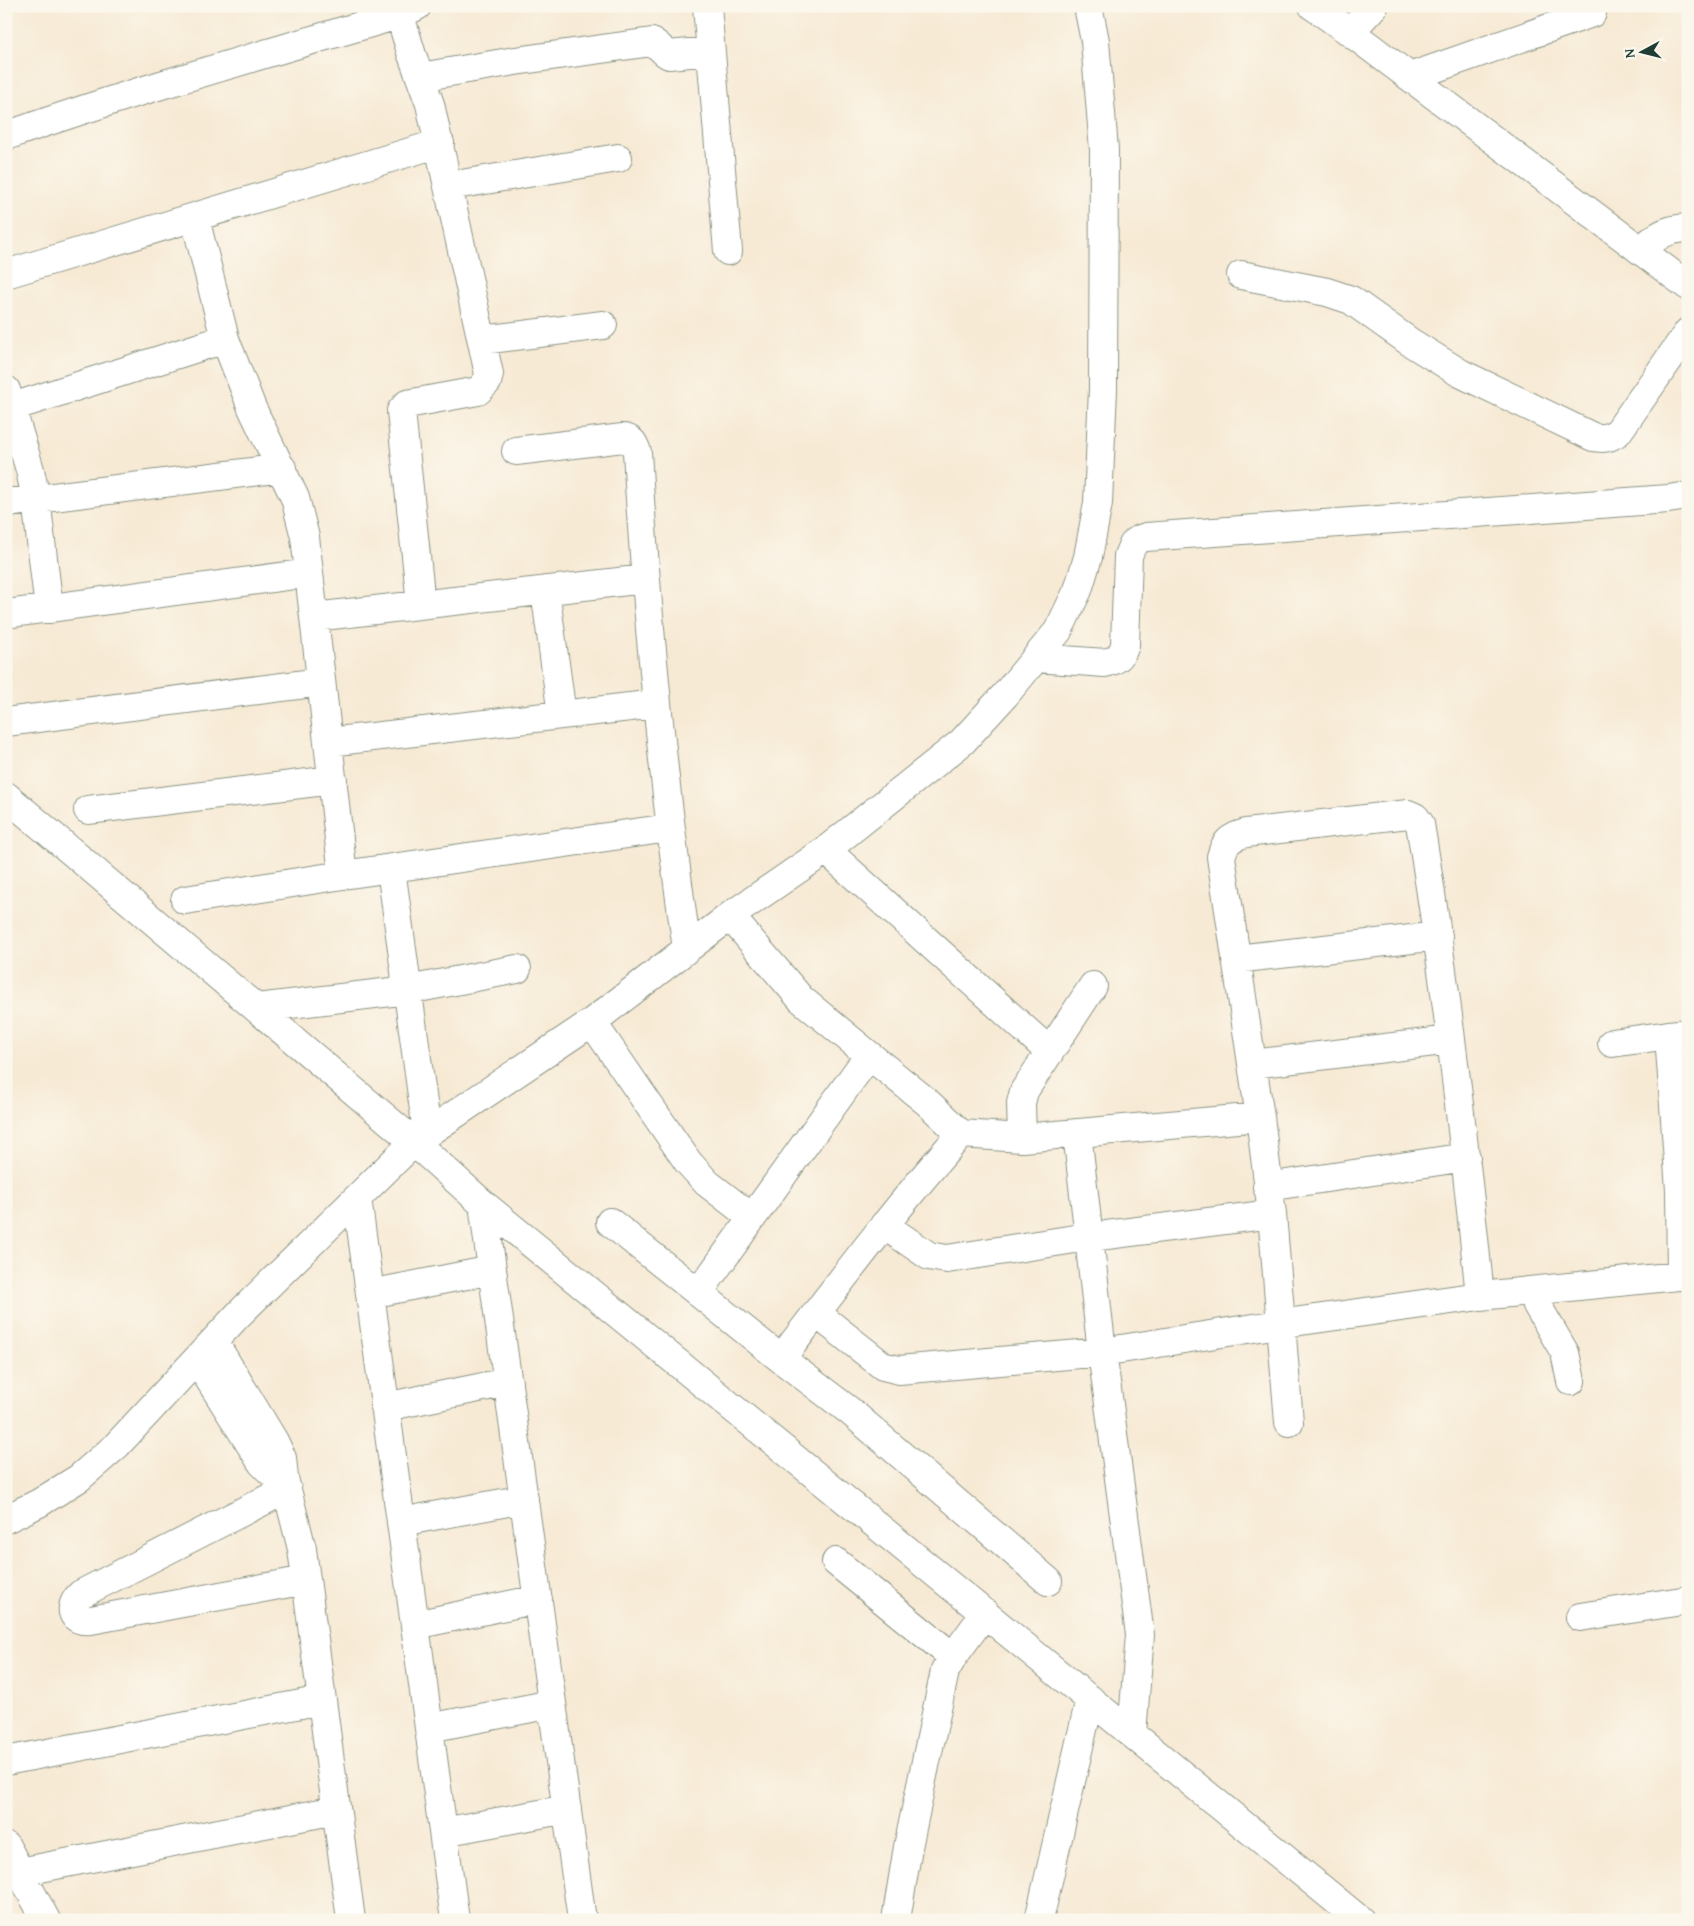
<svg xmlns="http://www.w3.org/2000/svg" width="1694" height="1926" viewBox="0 0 1694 1926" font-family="'Gentium Book Plus',serif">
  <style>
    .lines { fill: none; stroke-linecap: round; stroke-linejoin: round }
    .minor-casing { stroke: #8b9484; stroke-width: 30 }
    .major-casing { stroke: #8b9484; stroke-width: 30 }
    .minor { stroke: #fff; stroke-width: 28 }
    .major { stroke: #fff; stroke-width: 28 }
  </style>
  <rect width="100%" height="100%" fill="#fbf7ec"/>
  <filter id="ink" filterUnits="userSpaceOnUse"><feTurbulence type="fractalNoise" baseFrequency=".02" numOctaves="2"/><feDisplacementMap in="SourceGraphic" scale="10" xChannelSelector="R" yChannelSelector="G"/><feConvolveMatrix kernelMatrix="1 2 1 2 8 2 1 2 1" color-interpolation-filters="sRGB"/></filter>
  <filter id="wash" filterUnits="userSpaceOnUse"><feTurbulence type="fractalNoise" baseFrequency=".0096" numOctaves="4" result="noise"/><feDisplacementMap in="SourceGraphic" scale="20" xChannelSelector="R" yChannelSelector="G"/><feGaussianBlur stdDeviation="1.12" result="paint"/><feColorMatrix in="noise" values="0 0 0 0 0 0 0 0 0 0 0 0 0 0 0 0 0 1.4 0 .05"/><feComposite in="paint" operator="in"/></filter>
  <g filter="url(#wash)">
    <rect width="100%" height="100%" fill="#f7ead5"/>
  </g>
  <g filter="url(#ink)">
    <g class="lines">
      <g class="minor-casing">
        <path id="minor" d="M397 6 412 55 430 104 489 374 487 382 478 391 407 404 401 411 421 604
          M707 6 728 251
          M1350 32 1374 6
          M420 77 515 61 652 42C660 45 662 52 669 55L710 51
          M1410 77 1592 13
          M6 136C136 90 269 53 401 14L417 6
          M449 186 618 158
          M195 218 225 339 252 408 295 498 305 537 309 573
          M1640 250C1657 236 1665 229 1688 228
          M6 274 440 143
          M1241 275 1327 292 1351 300 1410 342 1460 373 1593 437C1604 439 1609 438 1618 432L1688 332
          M482 340 603 325
          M6 390 30 470 36 499 49 609
          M6 409 225 339
          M516 451 623 438C632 439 634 443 637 452 647 619 663 783 687 949
          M6 503 282 468
          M545 590 562 715
          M6 614 309 573 343 875 669 828
          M314 617 645 579
          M1036 658 1105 663C1117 660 1121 657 1125 645L1128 556C1132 545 1134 540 1146 537L1668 499 1688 496
          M6 722 321 682
          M329 742 656 704
          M6 796 414 1142 483 1204 1360 1920
          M88 810 333 780
          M826 850 1050 1052
          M391 869 427 1132
          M185 900 343 875
          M730 916 801 999 869 1055
          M1236 959 1438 936
          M257 1008 408 990 517 969
          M592 1022 688 1162 707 1183 751 1217
          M1612 1043 1669 1035
          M1252 1064 1451 1040
          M1260 1117 1221 857C1225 841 1231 837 1246 833L1408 814 1415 817 1420 824C1446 981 1464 1138 1480 1296
          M1077 1133 1102 1352 1279 1324 1480 1296 1688 1275
          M1022 1138 1021 1103 1024 1091 1093 986
          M1267 1187 1466 1157
          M357 1198 455 1920
          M483 1204 582 1920
          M610 1222 781 1359 851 1412 1048 1581
          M884 1225 929 1256 947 1259 1075 1239 1272 1214
          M1681 1276 1680 1190 1669 1035 1688 1033
          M1533 1291 1537 1305 1565 1353 1571 1381
          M699 1292 869 1055 927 1102 961 1134 1022 1138 1260 1117 1272 1214 1289 1422
          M370 1294 492 1270
          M816 1313 883 1366 899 1370 1102 1352 1140 1635 1132 1733
          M214 1342 274 1441 282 1458 284 1478 302 1549 351 1920
          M781 1359C840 1282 897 1206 961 1134
          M197 1360 262 1463 271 1472 284 1478
          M385 1407 508 1382
          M287 1489 81 1594C67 1607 71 1623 91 1620L306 1580
          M6 1519 39 1503 79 1478 116 1446 238 1315 414 1142 592 1022 730 916 826 850 962 742 1005 695 1058 631 1078 590 1088 557 1098 503 1103 389 1104 150 1095 41 1088 6
          M401 1522 524 1499
          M836 1562 953 1657
          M1580 1617 1688 1600
          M415 1625 538 1599
          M429 1728 552 1704
          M6 1761 322 1700
          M443 1832 567 1809
          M6 1846 46 1920
          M20 1872 336 1810
          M896 1920 908 1847 945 1671 953 1657 985 1613
          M1039 1920 1090 1699"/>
      </g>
      <g class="major-casing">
        <path id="major" d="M1313 6 1350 32 1688 286"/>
      </g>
      <use href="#minor" class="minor"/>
      <use href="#major" class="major"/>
    </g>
  </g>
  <rect width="1694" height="1926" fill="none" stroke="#fbf7ec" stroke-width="25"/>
  <g transform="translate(1642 52) rotate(263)" stroke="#fbf7ec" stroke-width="4" paint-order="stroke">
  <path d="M0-4L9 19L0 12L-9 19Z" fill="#1f3d34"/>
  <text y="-8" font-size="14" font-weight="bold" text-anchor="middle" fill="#1f3d34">N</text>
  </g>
</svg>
